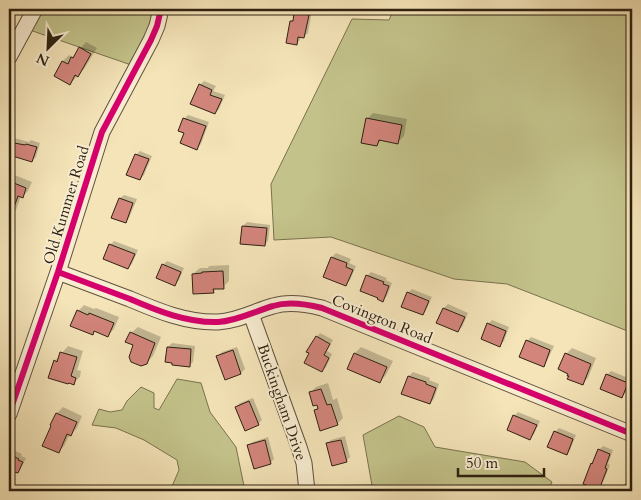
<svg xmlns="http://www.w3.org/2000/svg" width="641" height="500" viewBox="0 0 641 500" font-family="Cardo,serif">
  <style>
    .green { fill: #c3c28a; stroke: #79724e }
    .shadow { fill: #0003 }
    .building { fill: #d3857c; stroke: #2f2111 }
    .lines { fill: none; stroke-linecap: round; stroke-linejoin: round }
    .minor-casing { stroke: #60523b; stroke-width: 17 }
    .minor { stroke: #f8edd1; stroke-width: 15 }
    .cycleway-casing { stroke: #f8edd1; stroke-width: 9 }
    .cycleway { stroke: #d6006c; stroke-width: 6 }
    .labels { text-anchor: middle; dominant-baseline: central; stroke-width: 4; stroke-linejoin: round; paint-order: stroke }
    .street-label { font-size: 15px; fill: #2f2111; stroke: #f8edd1 }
  </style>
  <rect width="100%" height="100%" fill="#f4e4b8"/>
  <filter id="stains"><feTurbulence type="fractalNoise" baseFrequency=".004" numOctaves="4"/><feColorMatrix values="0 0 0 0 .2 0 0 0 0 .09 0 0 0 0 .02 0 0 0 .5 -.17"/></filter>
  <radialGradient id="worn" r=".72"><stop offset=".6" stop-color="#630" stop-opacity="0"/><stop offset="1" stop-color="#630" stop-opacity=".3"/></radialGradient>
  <path class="green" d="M35 9H161L137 67 24 28Z
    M394 9H632V326L625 330 507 284 454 279 331 237 274 240 271 184 352 19 389 20Z
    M177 379 201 383 210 412 236 447 245 491H165L173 484 179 470 177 460 144 440 116 428 92 425 99 409 110 412 122 410 127 401 141 387 154 393V408L159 410Z
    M399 416 424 427 435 447 525 462 552 482 548 491H373L363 435Z"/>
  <path class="shadow" d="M299 9 312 11 308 33 304 37H301L300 40 296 44 291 22 294 19 296 12Z
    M86 42 97 48 84 69 70 84 55 76 63 61 69 55 73 57Z
    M204 81 216 86 213 91 225 95 219 109 215 113 200 85Z
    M373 113 407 119 404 136 397 143 382 139 377 145 367 119Z
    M188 115 209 122 201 144 197 148 186 133 184 119Z
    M14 138 29 142 31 140 40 143 36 157 32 161 9 154 10 142Z
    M140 151 152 156 144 175 140 179 136 155Z
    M12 174 32 182 28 191 22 197 21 196 16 210 10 217 9 216V178Z
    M124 195 137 199 129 218 125 222 120 198Z
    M247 222 270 225 268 241 264 245 243 226Z
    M114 241 138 250 132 264 128 268 110 245Z
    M336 253 351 259 349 263 356 266 350 280 346 284 325 276 332 257Z
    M167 261 184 268 179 280 175 284 163 265Z
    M229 265V281L223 287 217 288 213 292 193 274 200 268H208L209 266Z
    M371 272 387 278 386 280 392 283 387 296 383 300 367 276Z
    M412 289 432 297 426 310 423 314 408 293Z
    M448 304 468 313 462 327 458 330 438 322 444 308Z
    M84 305 94 309 96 308 119 317 114 329 108 335 95 330 92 333 78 311Z
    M492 320 509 327 504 341 500 345 488 324Z
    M138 327 161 337 153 356 146 363 135 345 131 333Z
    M320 333 333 340 327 351 332 354 326 367 322 371 317 337Z
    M531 337 554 346 547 361 544 365 527 341Z
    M172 343 195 346 193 362 189 366 168 347Z
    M68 346 83 351 77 370 81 371 80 377 73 383 55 361Z
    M237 347 245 369 241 373 225 378 218 356 222 352Z
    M361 347 393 361 386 375 380 381 349 368 355 353Z
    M572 348 596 358 588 378 582 384 570 376 566 354Z
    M611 371 631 379 626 392 622 396 607 375Z
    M413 372 430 378 429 380 439 384 434 399 430 403 403 393 409 376Z
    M328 383 333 400 337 398 343 418 337 424 315 410 319 407 310 393 316 387Z
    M253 398 262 420 258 424 246 429 236 407 240 403Z
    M63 407 82 416 77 428 71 434H70L64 446 58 452 57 413Z
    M518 412 540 421 534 434 530 438 514 416Z
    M559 428 576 435 570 450 567 454 555 432Z
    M345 436 350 457 346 461 327 444 331 440Z
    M268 437 274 459 270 463 249 446 253 442Z
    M603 446 613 450 608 464 610 465 602 484 599 488 592 464 594 462 599 450Z
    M9 448 22 454 21 456 26 458 21 468 17 472H13L9 470Z
    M372 484V491H336L343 485Z
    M271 486 272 491H260L264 487Z"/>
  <path class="building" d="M294 12 309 15 304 38 298 37 297 45 286 43 290 21H293Z
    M79 47 91 54 78 77 75 75 70 85 54 76 62 61 68 64 71 57 73 58Z
    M199 84 212 90 210 95 222 99 215 114 190 104Z
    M183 118 206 126 197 150 180 143 184 133 178 131Z
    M366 118 402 125 398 144 379 140 377 146 361 143Z
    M9 142 25 145 26 144 37 147 32 162 9 155Z
    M135 154 149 159 140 180 126 175Z
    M9 181 26 188 23 198 18 196 10 218H9Z
    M119 198 133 203 126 223 111 218Z
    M242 226 267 228 265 246 240 244Z
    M109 244 135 254 128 269 103 259Z
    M331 257 347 263 346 267 353 270 346 286 323 277Z
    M162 264 181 272 175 286 156 278Z
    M223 271 224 289H213L214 293 193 294 192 274 202 273V272Z
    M366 275 384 282 383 284 389 286 383 302 377 299 378 298 360 291Z
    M407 292 429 301 423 315 401 307Z
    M443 308 465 317 458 332 436 323Z
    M77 310 88 315 89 313 114 323 108 337 94 331 93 335 70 326Z
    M487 323 506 331 500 347 481 339Z
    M130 332 155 343 147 364 141 366 131 362 129 357 133 345 125 342Z
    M316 336 330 344 324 355 329 358 322 372 304 363 309 353 306 352Z
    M526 340 550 350 544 367 519 357Z
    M167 347 191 349 190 367 172 365V363L165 362Z
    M233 350 241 374 225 380 216 356Z
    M60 352 77 357 71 376 76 378 74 385 69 383 68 384 48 378 54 360 57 362Z
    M354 353 387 367 380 383 347 369Z
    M565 353 591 364 583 385 567 379 569 376H567L568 374 558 369Z
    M606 374 628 383 622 398 600 389Z
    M408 376 426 382V384L436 388 430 404 401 394Z
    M321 389 327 405 331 404 338 425 320 431 314 410 318 409 317 405 313 406 309 392Z
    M249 401 259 425 245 431 235 407Z
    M56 413 77 422 71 436 67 434 59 453 42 446 51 426 50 425Z
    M513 415 537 425 530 440 507 430Z
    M554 431 573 439 567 455 547 447Z
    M265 440 271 464 254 469 247 445Z
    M341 440 347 462 332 466 326 443Z
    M598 449 610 454 605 468 607 469 599 490 583 484 591 463 592 464Z
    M9 454 19 459 18 460 23 462 18 473 14 472 13 473 9 471Z"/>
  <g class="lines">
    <g class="minor-casing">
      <path id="minor" d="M9 57 35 9
        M58 272C82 281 106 290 130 299 158 311 187 323 218 322 238 321 255 311 273 306 289 301 306 304 322 308L632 434
        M251 314 299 447 304 463 307 491
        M9 414 58 272 102 132 151 40 157 26 161 9
        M631 491 632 489"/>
    </g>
    <use href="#minor" class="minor"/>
    <g class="cycleway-casing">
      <path id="cycleway" d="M58 272C82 281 106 290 130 299 158 311 187 323 218 322 238 321 255 311 273 306 289 301 306 304 322 308L632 434
        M9 414 58 272 102 132 151 40 157 26 161 9"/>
    </g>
    <use href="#cycleway" class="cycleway"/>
  </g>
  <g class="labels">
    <g class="street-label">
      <text transform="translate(66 205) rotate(-73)">Old Kummer Road</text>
      <text transform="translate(382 319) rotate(22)">Covington Road</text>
      <text transform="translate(282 402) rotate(71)">Buckingham Drive</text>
    </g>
  </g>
  <rect width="641" height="500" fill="none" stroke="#f4e4b8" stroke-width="30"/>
  <rect x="10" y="10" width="621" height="480" fill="none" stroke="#2f2111" stroke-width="2.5"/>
  <rect x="15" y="15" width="611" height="470" fill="none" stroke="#2f2111"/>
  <g transform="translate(48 48) rotate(204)" stroke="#f8edd1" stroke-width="4" paint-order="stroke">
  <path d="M0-4L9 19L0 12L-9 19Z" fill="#2f2111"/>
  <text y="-8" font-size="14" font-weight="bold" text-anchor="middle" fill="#2f2111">N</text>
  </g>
  <path d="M458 468v8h86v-8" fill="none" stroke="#2f2111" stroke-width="2.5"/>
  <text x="466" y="468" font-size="15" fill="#2f2111" stroke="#f8edd1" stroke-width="4" paint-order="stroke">50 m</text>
  <rect width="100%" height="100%" filter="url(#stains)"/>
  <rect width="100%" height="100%" fill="url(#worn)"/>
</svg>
